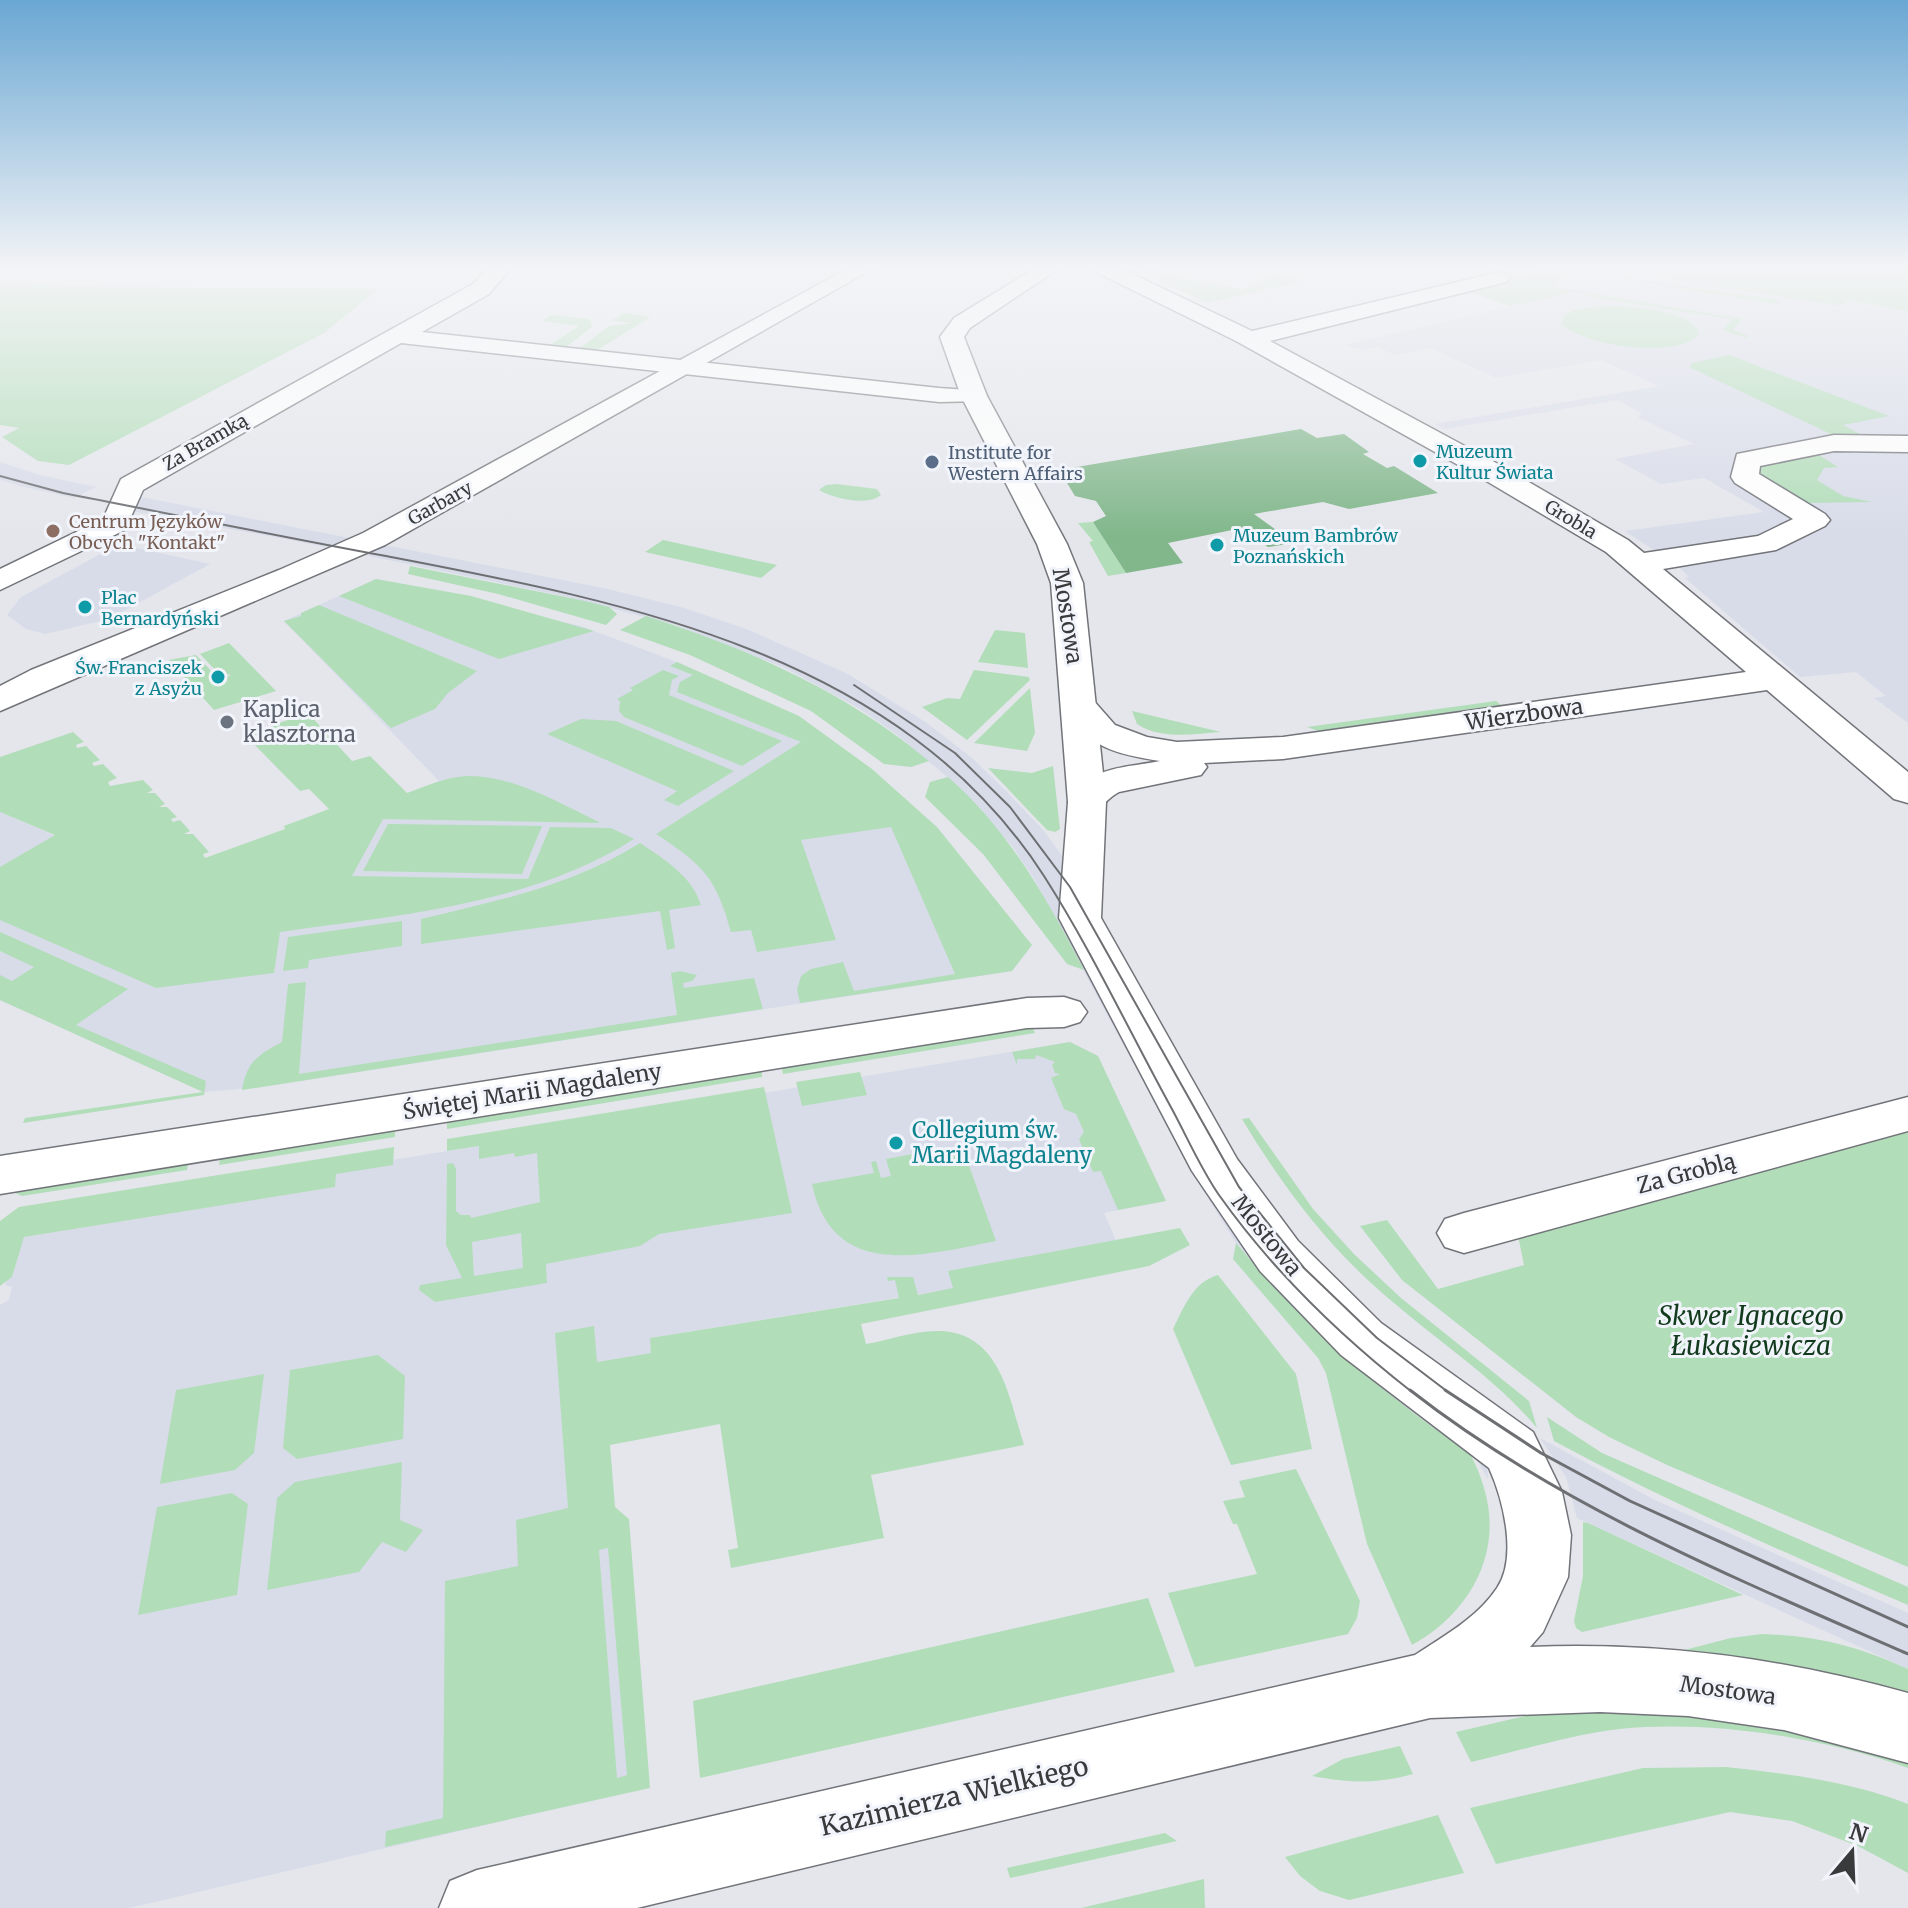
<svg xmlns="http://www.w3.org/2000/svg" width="1908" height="1908" viewBox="0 0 1908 1908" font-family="Merriweather,serif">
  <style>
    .built { fill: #d8dce9 }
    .green { fill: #b2ddb9; fill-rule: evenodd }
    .forest { fill: #81b78b }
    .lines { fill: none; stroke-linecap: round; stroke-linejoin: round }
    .street-casing { stroke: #72747a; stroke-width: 3 }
    .secondary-casing { stroke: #72747a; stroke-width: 3 }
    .street { fill: #fff; fill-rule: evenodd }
    .secondary { fill: #fff; fill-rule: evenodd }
    .tram-far1 { stroke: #6d6f72; stroke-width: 2 }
    .tram { stroke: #6d6f72; stroke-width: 3 }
    .culture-dot { fill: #0f9aa8; stroke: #f1f4fa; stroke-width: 3 }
    .service-dot { fill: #5c6f8a; stroke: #f1f4fa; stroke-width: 3 }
    .education-dot { fill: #8d6e63; stroke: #f1f4fa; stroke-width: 3 }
    .worship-dot { fill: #6b7280; stroke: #f1f4fa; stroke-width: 3 }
    .labels { text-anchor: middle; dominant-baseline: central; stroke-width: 6; stroke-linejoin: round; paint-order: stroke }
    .far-street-label { font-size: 18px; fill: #393a3c; stroke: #f1f4fa }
    .far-culture-label { font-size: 18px; fill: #0d838f; stroke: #f1f4fa; text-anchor: start }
    .far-service-label { font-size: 18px; fill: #4e5e75; stroke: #f1f4fa; text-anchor: start }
    .far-education-label { font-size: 18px; fill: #785e54; stroke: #f1f4fa; text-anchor: start }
    .street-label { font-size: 22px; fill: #393a3c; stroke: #f1f4fa }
    .worship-label { font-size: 22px; fill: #5b616d; stroke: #f1f4fa; text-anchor: start }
    .culture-label { font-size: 22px; fill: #0d838f; stroke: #f1f4fa; text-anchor: start }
    .near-park-label { font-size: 26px; font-style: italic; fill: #123a1c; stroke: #f1f4fa }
    .near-street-label { font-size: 26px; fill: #393a3c; stroke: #f1f4fa }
  </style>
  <rect width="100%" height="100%" fill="#e4e6ec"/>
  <path class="built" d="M1548 269H1649L1908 311V723L1874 698 1886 696 1856 672 1800 677 1685 578 1689 577 1678 566 1625 531 1764 512 1704 478 1661 484 1615 459 1694 444 1638 417 1642 413 1617 400 1445 429 1435 424 1659 386 1600 360 1496 378 1430 348 1395 355 1377 347 1364 350 1345 345 1572 292 1520 276Z
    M0 462 40 475 96 487 74 498 20 486 0 480Z
    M136 496 603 588 681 607 749 630 848 674 927 723 972 758 1004 789 1044 831 1066 861 1245 1173 1278 1219 1326 1274 1485 1418 1488 1479 1474 1455 1391 1396 1333 1346 1281 1294 1236 1243 1193 1174 1034 879 1012 846 959 787 896 734 860 709 787 669 676 625 563 596 296 541 132 511Z
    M119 544 210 564 109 619 45 634 26 629 7 615 21 597Z
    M376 579 581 626 677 662 753 697 1032 945 1012 971 261 1087 204 1092 0 1000V812L174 886 439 781 284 621Z
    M1070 1042 1098 1056 1166 1201 1104 1213 1125 1261 650 1338 652 1353 597 1362 635 1790 129 1908H0V1305L9 1300 12 1287 5 1285 7 1278 12 1277 23 1237 334 1187 336 1169 578 1130V1124Z
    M1540 1438 1655 1500 1908 1613V1669L1577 1518 1566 1477Z"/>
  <path class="green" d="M1135 269H1151L1177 275 1175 277 1243 289 1279 273 1303 281 1207 303Z
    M1548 269H1567L1781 300 1777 304 1573 272 1553 287 1742 319 1733 330 1749 336 1747 338 1723 330 1732 319 1601 299 1575 292 1510 306 1466 291Z
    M1603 269H1908V311L1847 300 1842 306Z
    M0 282 101 287 378 289 324 333 69 465 38 461 2 437 19 428 0 425Z
    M1607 306C1630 306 1692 309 1699 334 1678 360 1583 346 1562 324L1563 316 1574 310Z
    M624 313 651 317 597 350 580 348 609 326 633 323 611 321Z
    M552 315 590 319 592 327 566 347 550 345 579 326 542 321Z
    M1729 355 1889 416 1843 425 1867 438 1835 436 1689 367 1692 363Z
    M1819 455 1838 467 1824 468 1817 480 1843 496 1872 502 1806 503 1757 475 1756 466 1789 458Z
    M837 484 877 489 881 495C866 507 833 498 819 490L826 485Z
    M1093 522 1126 573 1108 576 1089 542 1093 541 1078 523Z
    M663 540 777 565 761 578 645 552Z
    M410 566 585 601 609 607 617 614 606 625 498 594 408 574Z
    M376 579 471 596 594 631 499 659 339 596Z
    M319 605 477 671 448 693 435 709 391 728 284 621 301 616V613Z
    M646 616C749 649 845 691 929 761L911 767 884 764 811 711 690 655 620 630Z
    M995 630 1025 633 1028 668 978 662Z
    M229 643 276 691 214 710 169 660 196 655 214 674 209 681 219 679 218 683 228 680 223 678 231 675 218 673 200 654Z
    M677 662 799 716 872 769 937 827 1032 945 1012 971 800 1003 797 990 801 976 811 969 843 962 854 991 955 974 891 827 801 840 836 940 757 952 751 930 731 932C716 877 703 865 656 834L801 742 677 692 680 682 693 675 670 666Z
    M663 670 679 676 672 680 669 695 782 741 742 766 624 717 619 711 620 701 617 699 633 690 630 688Z
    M974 670 1029 677 1030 680 967 740 922 707 947 698 960 699Z
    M1030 688 1035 733 1027 751 974 743Z
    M1496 701 1501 705 1318 731 1307 727Z
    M1132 711 1221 732C1193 734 1161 740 1137 724Z
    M308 713 352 761 370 756 407 793C427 786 446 777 467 776 514 775 560 804 601 823L383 819 352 876 528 879 550 827 611 828 634 839C530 905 399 915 280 932L274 973 156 988 0 920V867L55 835 0 812V757L73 732 84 742 76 745 77 748 86 746 100 760 92 763 94 766 103 764 117 778 108 782 110 786 143 780 153 790 147 793H155L165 804 159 807H167L177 817 171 819 173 822 180 820 190 831 184 834H193L209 852 203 854 205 858 285 829 284 826 329 809 309 789 300 791 245 735Z
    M581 719 616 721 734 771 678 806 664 800 677 791 547 734Z
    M1053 766 1060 829 1055 832 1047 830 988 768 1032 773Z
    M948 777C1009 830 1047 899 1084 970L1067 964 983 854 925 797 930 782Z
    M388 824 542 826 522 874 363 871Z
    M640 843C664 859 692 876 701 905L669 910 675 948 667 950 660 911 421 944V919C497 901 574 885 640 843Z
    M402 921V946L309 960 308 968 283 971 288 937Z
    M0 932 128 989 76 1025 206 1081 204 1095 23 1123 25 1118 203 1092 0 1000V975L12 981 34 967 0 951Z
    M680 971 697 975 692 981 683 983 684 988 754 978 763 1009 242 1090C247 1061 258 1055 282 1042L288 984 306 982 299 1074 677 1015 671 973Z
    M1031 1024 1035 1033 783 1074 782 1069 787 1064Z
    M1070 1042 1098 1056 1166 1201 1118 1210 1101 1171 1093 1172 1079 1139 1084 1132 1076 1114 1064 1109 1051 1078 1060 1074 1055 1073 1052 1065 1055 1062 1036 1055 1035 1059H1017V1065L1012 1052Z
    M755 1069 762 1073V1077L447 1129V1118Z
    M860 1072 867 1095 802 1106 796 1082Z
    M764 1087 792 1213 659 1234 640 1246 546 1264 547 1283 435 1302 419 1290 420 1285 462 1278 446 1245 447 1164 453 1163 456 1169V1211L461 1215H470L471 1218 540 1202 537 1153 515 1157 514 1153 479 1159V1146L447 1151V1139ZM521 1233 523 1268 474 1276 472 1242Z
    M1249 1118 1313 1209 1354 1254 1401 1298 1529 1401 1537 1428C1496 1379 1443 1345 1394 1303 1331 1251 1284 1189 1242 1119Z
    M1908 1126V1567L1667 1465 1609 1437 1576 1417 1402 1280 1360 1226 1387 1220 1438 1289 1524 1265 1517 1231Z
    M395 1127V1137L219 1165 221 1154Z
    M962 1146 996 1241C924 1255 833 1282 812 1184L874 1173 871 1162 876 1161 881 1178 891 1176 886 1159C897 1157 908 1155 919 1153 934 1151 949 1159 962 1146Z
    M394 1147 393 1165 336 1174 335 1187 24 1237 12 1277 0 1286V1221L19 1207Z
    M189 1159 187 1170 22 1196 11 1191Z
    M1180 1228 1190 1245 1149 1266 861 1324 866 1344C889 1340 916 1330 940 1331 1001 1333 1009 1398 1024 1445L871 1475 884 1538 731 1568 728 1550 738 1548 720 1424 610 1445 615 1507 629 1519 650 1788 385 1847 386 1831 443 1818 445 1581 518 1566 516 1520 568 1508 555 1333 594 1326 597 1362 651 1353 650 1338 899 1298 895 1280 888 1281 887 1277H913L918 1295 953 1288 948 1271ZM608 1548 627 1775 617 1778 599 1550Z
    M1236 1243C1283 1299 1334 1351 1392 1396 1408 1409 1424 1421 1441 1433 1448 1438 1460 1443 1466 1449 1474 1458 1481 1477 1484 1488 1504 1553 1469 1614 1412 1645L1367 1544 1326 1373 1318 1358 1233 1259Z
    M1218 1275 1296 1374 1312 1449 1231 1465 1173 1329C1184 1307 1193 1282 1218 1275Z
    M378 1355 405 1376 403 1439 297 1459 283 1448 290 1370Z
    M264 1374 254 1453 235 1470 160 1484 176 1390Z
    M1547 1417 1602 1453 1908 1587V1605C1788 1554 1669 1503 1554 1441Z
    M402 1462 400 1520 423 1530 406 1552 382 1542 359 1572 267 1590 277 1498 295 1482Z
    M1296 1469 1360 1601 1357 1618 1348 1634 1195 1667 1168 1593 1257 1574 1237 1524H1233L1223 1501 1245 1497 1239 1481Z
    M232 1493 248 1504 237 1595 138 1615 157 1507Z
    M1583 1522 1588 1523 1743 1595 1582 1632 1576 1628 1574 1621 1583 1576Z
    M1148 1598 1175 1672 700 1778 693 1701Z
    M1762 1634C1818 1636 1857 1646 1908 1669V1708L1661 1656 1731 1638Z
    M1645 1703 1908 1749V1768C1822 1737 1710 1720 1620 1729 1569 1735 1520 1751 1471 1762L1456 1732 1547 1711Z
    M1400 1746 1413 1774C1377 1784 1349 1783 1312 1776L1343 1759Z
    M1726 1767C1788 1774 1850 1781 1908 1804V1873L1858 1846 1792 1821 1730 1812 1496 1864 1470 1808 1643 1768Z
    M1438 1815 1464 1873 1349 1900 1320 1891 1300 1876 1285 1857Z
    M1165 1833 1177 1841 1010 1878 1007 1868Z
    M1204 1879 1205 1908H1081Z"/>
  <path class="forest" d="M1301 429 1317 438 1344 434 1369 452 1363 454 1387 468 1394 466 1438 493 1349 509 1323 502 1254 514 1294 543 1268 547 1242 528 1168 543 1183 563 1126 573 1093 522 1106 516 1096 501 1075 496 1059 470Z"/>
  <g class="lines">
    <g class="street-casing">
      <path id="street" d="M488 269H510L489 294 422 332 939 388 983 391 987 396 983 401 939 402 401 343 143 490 125 530 0 590V569L103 519 121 479 473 284Z
        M1095 269H1122L1252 331 1499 272 1506 274 1510 278 1506 282 1270 341 1498 464 1628 540 1644 553 1758 536 1793 519 1735 483 1731 477 1737 454 1834 435 1908 436V452L1834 451 1760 466 1759 474 1825 514 1830 520 1825 526 1776 550 1663 569 1908 772V803L1894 799 1767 690 1283 759 1204 763 1207 767 1201 775 1119 792C1098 803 1104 818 1073 810L1068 802C1093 765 1119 769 1160 761 1114 754 1089 747 1062 708L1067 700 1080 697 1093 700 1115 725 1147 737 1177 742 1283 737 1746 672 1606 552 1478 476 1236 341 1098 273Z
        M1064 997 1080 1002 1087 1012 1080 1022 1064 1027 1027 1028 0 1194V1156L1027 998Z
        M1908 1097V1131L1464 1253 1445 1247 1437 1233 1445 1219 1464 1213Z"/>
    </g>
    <g class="secondary-casing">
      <path id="secondary" d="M847 269H872L385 545 0 711V686L31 670 279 570 363 533Z
        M1034 269H1058L970 328 964 337 987 396 1067 544 1083 583 1106 802 1101 918 1237 1159 1298 1241 1381 1323 1533 1432 1562 1492 1571 1535 1568 1577 1543 1632 1530 1647C1663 1642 1780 1658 1908 1693V1763L1784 1730 1688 1716 1600 1712 1430 1718 637 1908H439L450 1881 477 1870 1415 1655C1444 1636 1477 1618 1497 1588 1518 1557 1503 1499 1489 1468L1341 1355 1260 1271 1192 1171 1059 918 1068 802 1051 583 1037 544 961 396 940 337 954 318Z"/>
    </g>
    <use href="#street" class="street"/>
    <use href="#secondary" class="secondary"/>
    <path class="tram-far1" d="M0 476 63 493C171 514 278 536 386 556 627 602 901 654 1044 876 1092 951 1130 1033 1173 1111 1188 1139 1201 1169 1219 1195 1273 1271 1339 1335 1412 1392
      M854 685 955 753 1010 807 1070 887 1239 1187 1304 1268 1377 1338 1448 1392"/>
    <path class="tram" d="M1410 1390C1558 1506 1737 1579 1908 1654
      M1445 1390 1541 1453 1630 1501 1908 1627"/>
  </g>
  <linearGradient id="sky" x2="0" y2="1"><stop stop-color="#6aa7d3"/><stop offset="0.5" stop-color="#f3f4f6"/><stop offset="1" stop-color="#f3f4f6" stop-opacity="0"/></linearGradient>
  <rect width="1908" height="536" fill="url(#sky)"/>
  <g class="culture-dot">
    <circle cx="1420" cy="461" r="8"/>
    <circle cx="1217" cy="545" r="8"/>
    <circle cx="85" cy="607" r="8"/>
    <circle cx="218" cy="677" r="8"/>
    <circle cx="896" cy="1143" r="8"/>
  </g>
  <circle class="service-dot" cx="932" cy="462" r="8"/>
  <circle class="education-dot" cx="53" cy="531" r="8"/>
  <circle class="worship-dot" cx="227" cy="722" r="8"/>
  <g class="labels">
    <g class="far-street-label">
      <text transform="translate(205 442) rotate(-30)">Za Bramką</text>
      <text transform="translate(440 503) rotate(-29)">Garbary</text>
      <text transform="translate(1571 519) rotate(31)">Grobla</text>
    </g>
    <g class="far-culture-label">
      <text x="1436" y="451">Muzeum<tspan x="1436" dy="21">Kultur Świata</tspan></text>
      <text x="1233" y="535">Muzeum Bambrów<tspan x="1233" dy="21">Poznańskich</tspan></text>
      <text x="101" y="597">Plac<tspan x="101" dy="21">Bernardyński</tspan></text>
      <text x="202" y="667" text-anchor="end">Św. Franciszek<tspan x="202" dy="21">z Asyżu</tspan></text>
    </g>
    <g class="far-service-label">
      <text x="948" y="452">Institute for<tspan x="948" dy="21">Western Affairs</tspan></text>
    </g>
    <g class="far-education-label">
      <text x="69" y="521">Centrum Języków<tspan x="69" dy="21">Obcych "Kontakt"</tspan></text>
    </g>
    <g class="street-label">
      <text transform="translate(1068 616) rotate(81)">Mostowa</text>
      <text transform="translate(1524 714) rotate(-8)">Wierzbowa</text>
      <text transform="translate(532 1091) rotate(-9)">Świętej Marii Magdaleny</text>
      <text transform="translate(1686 1173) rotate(-15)">Za Groblą</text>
      <text transform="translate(1267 1235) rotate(51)">Mostowa</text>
      <text transform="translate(1728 1690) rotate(8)">Mostowa</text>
    </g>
    <g class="worship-label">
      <text x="243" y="709">Kaplica<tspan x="243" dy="25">klasztorna</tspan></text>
    </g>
    <g class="culture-label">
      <text x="912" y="1130">Collegium św.<tspan x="912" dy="25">Marii Magdaleny</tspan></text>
    </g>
    <g class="near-park-label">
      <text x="1751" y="1315">Skwer Ignacego<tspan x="1751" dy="30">Łukasiewicza</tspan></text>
    </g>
    <g class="near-street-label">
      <text transform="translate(954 1796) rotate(-13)">Kazimierza Wielkiego</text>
    </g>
  </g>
  <g transform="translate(1852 1852) rotate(19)" stroke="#f1f4fa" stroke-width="6" paint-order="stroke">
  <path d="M0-6L14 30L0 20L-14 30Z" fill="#393a3c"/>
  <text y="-12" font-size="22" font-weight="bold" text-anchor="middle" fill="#393a3c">N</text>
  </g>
</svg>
